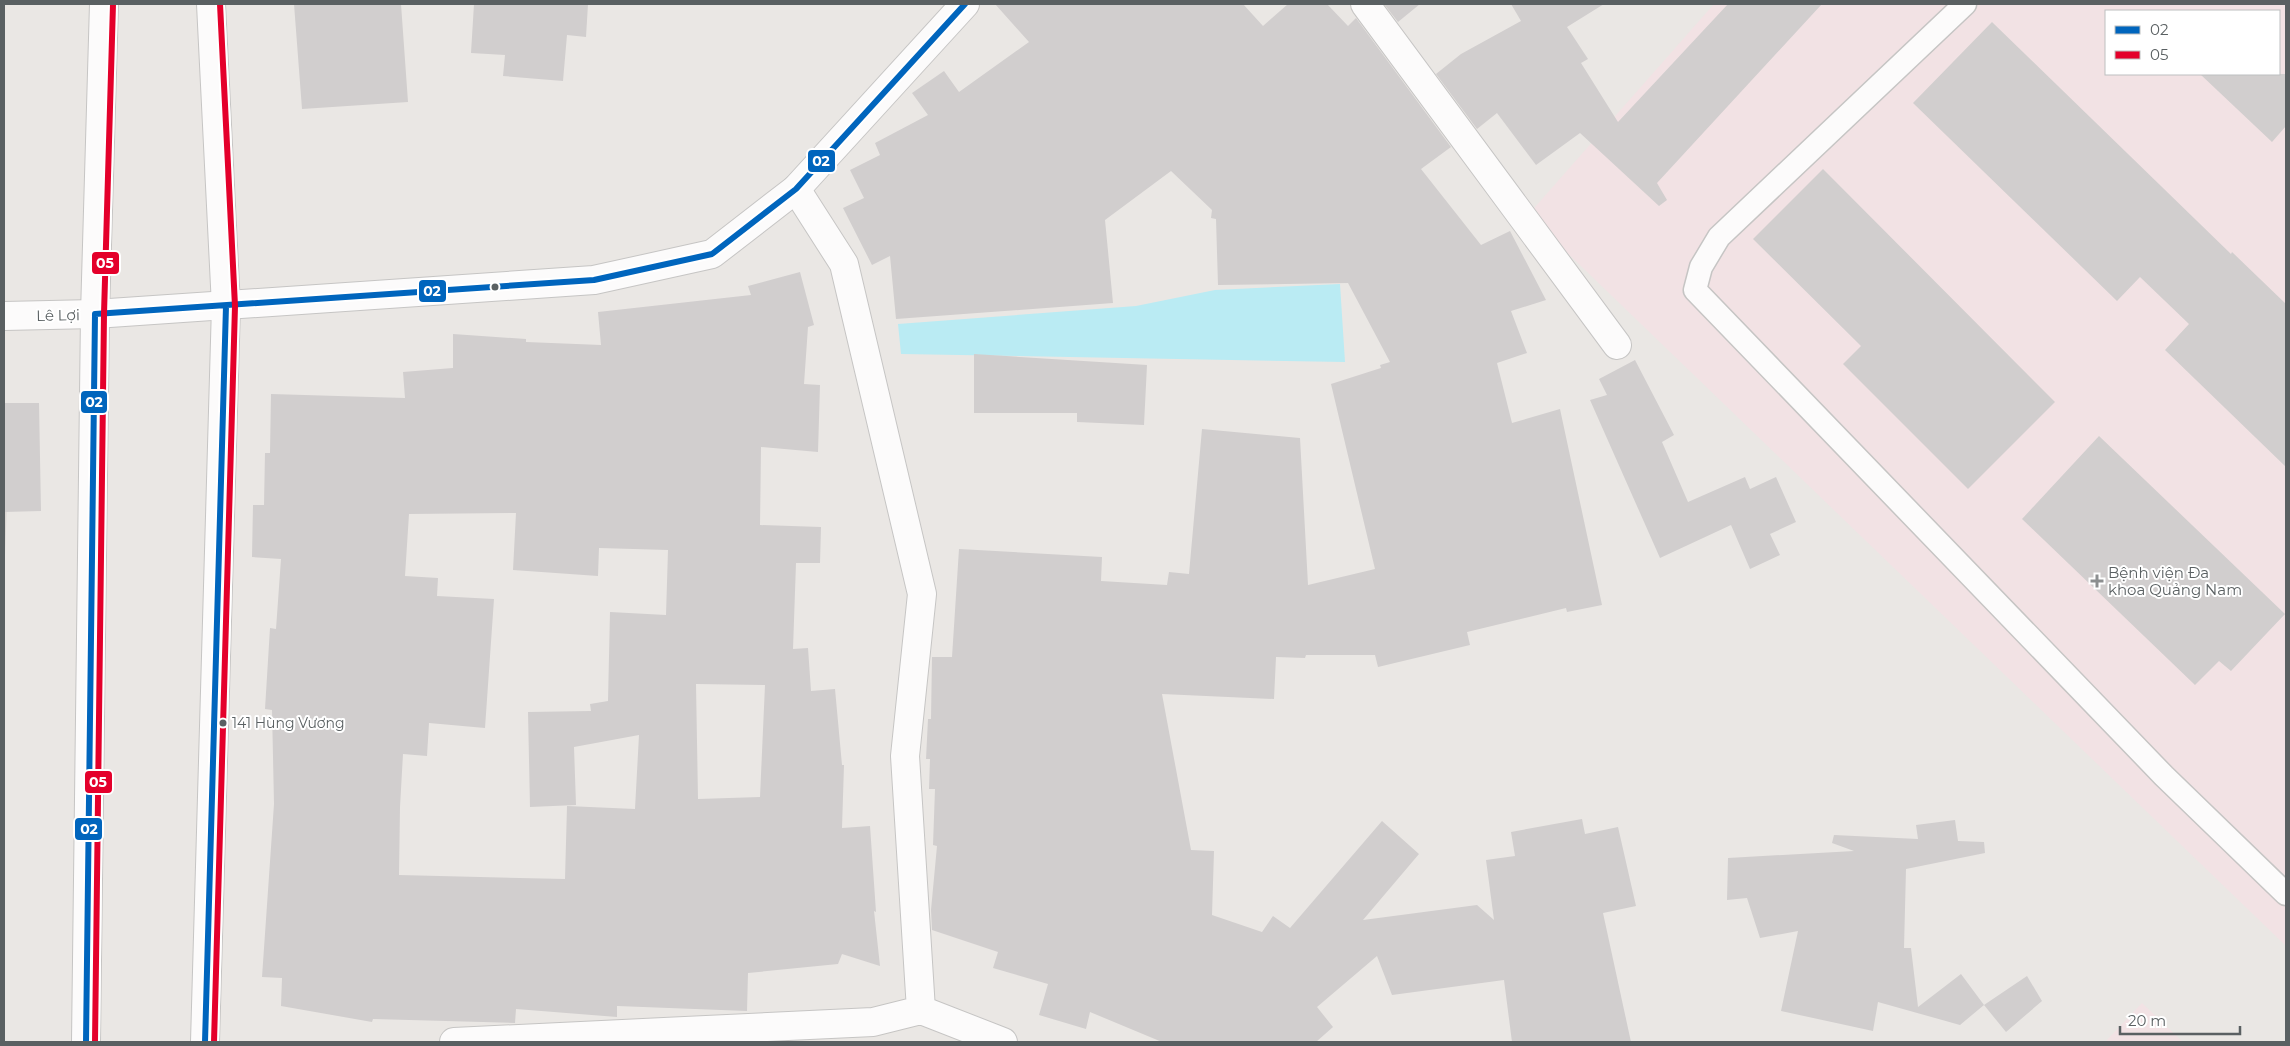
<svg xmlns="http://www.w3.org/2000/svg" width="2290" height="1046" viewBox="0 0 2290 1046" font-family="Montserrat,sans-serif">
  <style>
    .education { fill: #dcd7d4 }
    .medical { fill: #f2e2e4; fill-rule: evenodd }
    .water { fill: #baebf3 }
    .building { fill: #d1cece; fill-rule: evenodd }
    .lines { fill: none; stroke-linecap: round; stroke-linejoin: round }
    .service-casing { stroke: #c6c5c4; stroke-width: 25 }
    .minor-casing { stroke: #c6c5c4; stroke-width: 30 }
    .tertiary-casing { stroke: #c6c5c4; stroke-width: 30 }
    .secondary-casing { stroke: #c6c5c4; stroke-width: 30 }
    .service { stroke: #fcfbfb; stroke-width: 22 }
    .minor { stroke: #fcfbfb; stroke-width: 28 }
    .tertiary { stroke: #fcfbfb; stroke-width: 28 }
    .secondary { stroke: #fcfbfb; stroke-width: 28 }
    .bus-1-casing { stroke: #fff; stroke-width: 10 }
    .bus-2-casing { stroke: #fff; stroke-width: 10 }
    .bus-1 { stroke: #0065bd; stroke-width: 6 }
    .bus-2 { stroke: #e4002b; stroke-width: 6 }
    .bus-dot { fill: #5a6062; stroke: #fff; stroke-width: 2 }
    .poi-dot { fill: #8c8f90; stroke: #fff; stroke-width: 2 }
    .labels { text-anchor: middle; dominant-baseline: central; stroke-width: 4; stroke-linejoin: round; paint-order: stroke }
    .bus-label { font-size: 14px; fill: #5a6062; stroke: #fff; text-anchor: start }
    .street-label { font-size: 15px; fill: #5a6062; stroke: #fff }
    .poi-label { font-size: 15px; fill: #5a6062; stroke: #fff; text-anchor: start }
    .line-badge { stroke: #fff; stroke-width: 2 }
    .badge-label { font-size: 14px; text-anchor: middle; font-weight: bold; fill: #fff }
  </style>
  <rect width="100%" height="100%" fill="#eae7e4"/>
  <path class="education" d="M4 413 10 424 4 581Z"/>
  <path class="medical" d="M1714 4H2286V946L1528 215ZM2106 11H2279V74H2106Z
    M2142 1003 2183 1042H2105Z"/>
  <path class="water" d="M1340 284 1345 362 901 354 898 324 1136 306 1215 290Z"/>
  <path class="building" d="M294 4H401L408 102 302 109Z
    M474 4H588L586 37 567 35 563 81 503 76 505 55 471 53Z
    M995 4H1243L1263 26 1288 4H1327L1348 26 1356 18 1451 147 1421 169 1481 245 1510 231 1546 300 1511 311 1527 353 1497 363 1512 423 1560 409 1602 605 1567 612 1566 608 1467 632 1470 645 1378 667 1375 655H1306L1305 658 1276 657 1274 699 1162 694 1191 850 1214 851 1212 915 1262 932 1273 916 1290 928 1382 821 1419 854 1363 920 1477 905 1494 920 1486 860 1515 856 1511 832 1582 819 1585 834 1618 827 1636 906 1603 913 1631 1042H1512L1504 980 1392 995 1377 956 1317 1007 1333 1027 1316 1042H1162L1090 1012 1086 1029 1039 1015 1048 984 993 968 998 952 932 930 931 910 937 846 933 845 935 789H929L930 759H926L928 719H931L932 657H952L959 549 1102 557 1101 581 1167 585 1169 572 1189 574 1202 429 1300 438 1308 585 1375 569 1331 384 1381 368 1380 365 1390 362 1348 283 1218 285 1216 219 1211 218 1212 210 1171 171 1105 220 1113 303 896 319 890 256 872 265 843 208 864 198 850 170 880 155 875 143 928 115 912 93 944 71 959 92 1029 42Z
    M1384 4H1420L1398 22Z
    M1511 4H1604L1567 27 1588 59 1581 63 1618 122 1728 4H1822L1657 183 1667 200 1659 206 1580 133 1536 165 1497 113 1477 129 1436 74 1461 54 1521 21Z
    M1992 22 2231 254 2232 252 2286 304V467L2165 350 2189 324 2140 277 2117 301 1913 103Z
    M2200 74H2286V126L2272 142Z
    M1823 169 2055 402 1968 489 1843 364 1861 346 1753 239Z
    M800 272 814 325 808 327 804 384 820 385 818 452 761 447 760 525 821 527 820 563H796L793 649 808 648 811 691 835 689 842 765H844L842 828 870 826 876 912 874 911 880 966 842 954 838 964 748 973 747 1011 617 1006V1017L516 1009 515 1023 373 1019 372 1022 281 1006 282 978 262 977 274 804 272 710 265 709 270 628 276 629 281 559 252 557 253 505H264L265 453H270L271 394 405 398 403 372 453 368V334L526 339V342L601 345 598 312 751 295 748 286ZM516 513 513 570 598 576 599 548 668 550 666 615 610 612 608 701 590 704 591 711 528 712 530 807 576 805 574 747 639 735 635 809 567 806 565 879 399 875 400 807 403 754 427 756 429 723 485 728 494 599 437 596 438 578 405 576 409 514ZM696 684 765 685 760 797 698 799Z
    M974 354 1147 365 1144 425 1077 422V413H974Z
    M1635 360 1674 435 1662 442 1688 502 1745 477 1750 489 1776 477 1796 522 1770 534 1780 555 1750 569 1731 525 1660 558 1590 400 1607 395 1599 379Z
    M4 403H39L41 511 4 512Z
    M2099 436 2285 614 2231 671 2219 661 2195 685 2022 519Z
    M1955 820 1958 841 1984 842 1985 853 1906 869 1904 948H1911L1918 1007 1961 974 1984 1005 2027 976 2042 1001 2006 1032 1984 1005 1960 1025 1878 1002 1873 1031 1781 1011 1798 931 1760 938 1747 898 1727 900 1728 858 1854 851 1832 843 1834 835 1918 839 1916 825Z"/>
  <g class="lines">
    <g class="service-casing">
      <path id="service" d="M1965 4 1719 237 1701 267 1695 290 2164 776 2286 894"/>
    </g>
    <g class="minor-casing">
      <path id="minor" d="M1365 4 1617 345
        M796 189 844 264 922 594 905 756 921 1010
        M921 1010 1003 1042
        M454 1042 873 1022 921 1010"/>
    </g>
    <g class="tertiary-casing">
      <path id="tertiary" d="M4 316 95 314 594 280 712 254 796 189 965 4"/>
    </g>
    <g class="secondary-casing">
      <path id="secondary" d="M86 1042 95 314 104 4
        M205 1042 226 306 211 4"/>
    </g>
    <use href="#service" class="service"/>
    <use href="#minor" class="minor"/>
    <use href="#tertiary" class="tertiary"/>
    <use href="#secondary" class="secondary"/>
    <g class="bus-1-casing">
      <path id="bus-1" d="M86 1042 95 314 594 280 712 254 796 189 965 4
        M205 1042 226 306"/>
    </g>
    <g class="bus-2-casing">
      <path id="bus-2" d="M95 1042 104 314 113 4
        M214 1042 235 306 220 4"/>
    </g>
    <use href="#bus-1" class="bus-1"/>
    <use href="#bus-2" class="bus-2"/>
  </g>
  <g class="bus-dot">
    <circle cx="495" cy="287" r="4.5"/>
    <circle cx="223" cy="723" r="4.5"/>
  </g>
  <path class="poi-dot" d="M2094.5 573.5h5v5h5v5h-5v5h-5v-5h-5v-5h5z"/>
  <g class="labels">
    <g class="bus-label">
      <text x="232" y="723">141 Hùng Vương</text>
    </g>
    <g class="street-label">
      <text transform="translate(58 315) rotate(-1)">Lê Lợi</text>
    </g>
    <g class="poi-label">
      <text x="2108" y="572">Bệnh viện Đa<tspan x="2108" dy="17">khoa Quảng Nam</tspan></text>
    </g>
  </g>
  <g class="line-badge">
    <rect x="807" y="149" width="29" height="24" rx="5" fill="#0065bd"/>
    <rect x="91" y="251" width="29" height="24" rx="5" fill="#e4002b"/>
    <rect x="418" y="279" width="29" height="24" rx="5" fill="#0065bd"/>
    <rect x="80" y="390" width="28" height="24" rx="5" fill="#0065bd"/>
    <rect x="84" y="770" width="29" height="24" rx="5" fill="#e4002b"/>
    <rect x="74" y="817" width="29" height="24" rx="5" fill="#0065bd"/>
  </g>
  <g class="badge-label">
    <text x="821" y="166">02</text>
    <text x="105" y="268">05</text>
    <text x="432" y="296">02</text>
    <text x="94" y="407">02</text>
    <text x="98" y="787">05</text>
    <text x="89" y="834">02</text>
  </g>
  <rect width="2290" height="1046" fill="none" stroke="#5a6062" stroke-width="10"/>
  <rect x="2105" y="10" width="175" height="65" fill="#ffffff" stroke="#bdbfc0"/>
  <rect x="2115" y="26" width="25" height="8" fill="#0065bd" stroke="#bdbfc0"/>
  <text x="2150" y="35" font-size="15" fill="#5a6062">02</text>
  <rect x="2115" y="51" width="25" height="8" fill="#e4002b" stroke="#bdbfc0"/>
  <text x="2150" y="60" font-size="15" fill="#5a6062">05</text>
  <path d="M2120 1026v8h120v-8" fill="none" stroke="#5a6062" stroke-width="2.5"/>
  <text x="2128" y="1026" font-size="15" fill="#5a6062" stroke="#ffffff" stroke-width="4" paint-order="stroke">20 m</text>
</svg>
